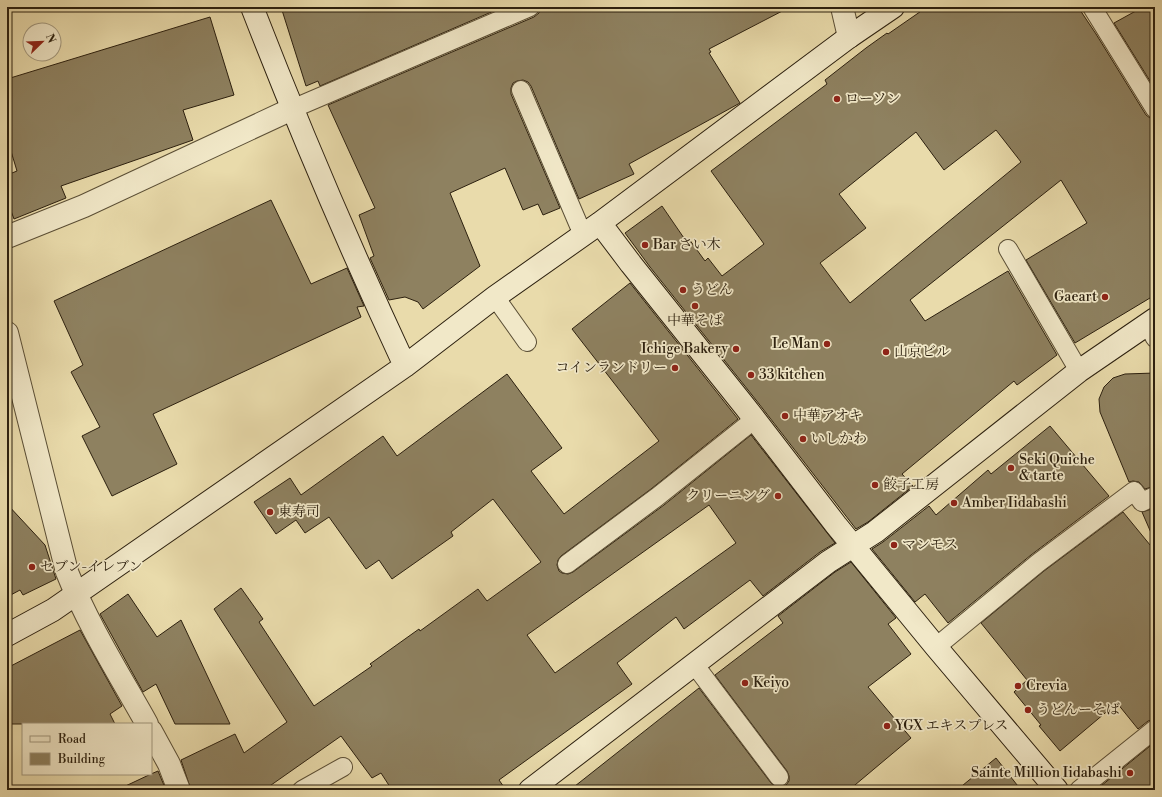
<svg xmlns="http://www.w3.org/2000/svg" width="1162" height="797" viewBox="0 0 1162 797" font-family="'Libre Bodoni','Noto Serif JP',serif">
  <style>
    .building { fill: #8e8160; stroke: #2c200f; fill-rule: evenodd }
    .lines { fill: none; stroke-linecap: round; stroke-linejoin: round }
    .lane-casing { stroke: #5b4f36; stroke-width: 20 }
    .street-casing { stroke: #5b4f36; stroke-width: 24 }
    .secondary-casing { stroke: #2c200f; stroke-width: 24 }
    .lane { stroke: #f1e8c8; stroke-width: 18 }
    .street { stroke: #f1e8c8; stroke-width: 22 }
    .secondary { stroke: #f1e8c8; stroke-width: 22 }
    .poi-dot { fill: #8f2418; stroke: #f1e8c8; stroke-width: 1.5 }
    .labels { text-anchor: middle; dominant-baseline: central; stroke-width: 3.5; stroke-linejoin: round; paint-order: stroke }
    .poi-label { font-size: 14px; fill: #2c200f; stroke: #f1e8c8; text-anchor: start }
  </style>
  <rect width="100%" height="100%" fill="#e9dbab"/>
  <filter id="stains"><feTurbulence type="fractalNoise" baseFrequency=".005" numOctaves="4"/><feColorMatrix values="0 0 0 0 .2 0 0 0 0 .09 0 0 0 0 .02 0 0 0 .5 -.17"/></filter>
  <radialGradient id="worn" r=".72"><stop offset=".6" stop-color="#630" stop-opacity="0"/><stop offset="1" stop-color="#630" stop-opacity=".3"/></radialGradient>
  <path class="building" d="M281 7H503L320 86 318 81 306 86Z
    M540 7H790L709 49 711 52 709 53 740 103 629 164 634 174 579 199 531 86 528 82 523 80 517 81 513 83 511 88V94L560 208 543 215 538 204 523 210 505 168 450 193 480 266 423 309 418 302 405 297 389 300 370 258 374 256 359 215 375 208 328 105 534 17 539 13Z
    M927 7H1078L1096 34 1146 115 1150 118 1155 119V295L1075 343 1026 260 1087 223 1061 180 910 300 925 321 1008 271 1057 355 1017 385 1014 381 902 474 913 486 868 522 856 529 756 400 650 267 625 233 662 206 686 241 689 239 705 261 708 258 722 276 764 244 711 171 827 84 825 80 866 48 887 33 888 34ZM996 130 1021 162 850 303 820 263 866 228 839 194 916 132 944 170Z
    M1143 7H1155V89L1114 23Z
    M210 17 234 95 183 110 193 140 61 186 66 198 14 219 7 200V175L17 171 7 138V79Z
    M271 200 311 284 347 268 364 306 357 307 361 317 153 414 177 464 112 496 82 436 100 427 71 372 83 365 54 301Z
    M630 283 738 419 651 489 561 556 558 560 557 565 559 571 562 573 568 574 573 572 664 505 751 435 835 543 820 552 763 596 750 580 684 629 676 617 617 663 632 684 499 780 506 790H392L381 773 372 778 341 736 264 790H191L181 760 235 734 244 753 287 722 214 609 241 588 263 619 259 622 314 706 372 666 370 664 419 629 420 631 478 589 487 601 541 562 493 499 451 532 453 536 392 579 379 560 366 569 329 517 305 533 296 520 276 534 254 502 290 478 301 495 383 436 397 456 507 374 562 448 531 471 564 514 659 441 572 329ZM709 505 736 543 555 673 527 635Z
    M1155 373V486L1145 489 1139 482 1133 481 1129 482 1100 412 1099 399 1104 387 1113 378 1125 374Z
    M1050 426 1109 496 1031 555 948 623 925 594 915 602 872 549 883 542 929 506 936 515 988 470 991 474Z
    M7 504 45 545 56 579 23 595 20 590 7 597Z
    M1155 508V542L1142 512Z
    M1123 512 1155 551V719L1148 721 1138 729 1117 703 1060 751 1039 726 1041 725 1014 692 1027 680 981 623 1044 571Z
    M851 562 896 618 888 624 911 654 868 687 911 738 849 790H570L699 688 771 783 775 786 780 787 786 785 789 781V776L787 771 715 675 783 623 778 616 835 572Z
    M128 594 157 637 181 620 230 724H175L156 684 143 692 100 614Z
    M80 630 122 706 110 714 115 724H7V668Z
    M1155 742V790H1096Z
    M996 758 1021 790H957Z
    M158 771 166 790H117L151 774Z"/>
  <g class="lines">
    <g class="lane-casing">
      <path id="lane" d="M1092 7 1155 109
        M521 90 583 235
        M292 109 530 7
        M1008 249 1079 371
        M495 297 527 342
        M1147 323 1155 338
        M567 564 657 497 755 419
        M936 647 1038 563 1134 491 1142 502 1155 496
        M694 664 779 777
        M302 790 343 767
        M1079 790 1155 729"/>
    </g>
    <g class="street-casing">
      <path id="street" d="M842 7 849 37
        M7 237 84 206 292 109
        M7 333 67 572C88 625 119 674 147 724
        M151 731 169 764 179 790"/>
    </g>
    <g class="secondary-casing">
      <path id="secondary" d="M252 7C299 128 350 248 405 366
        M600 223 631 264 746 408 836 525 936 647 1057 790
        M7 635 53 610 405 366 495 297 600 223 849 37 893 7
        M530 790 828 562 875 532 1079 371 1155 319"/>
    </g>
    <use href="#lane" class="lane"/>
    <use href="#street" class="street"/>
    <use href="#secondary" class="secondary"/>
  </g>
  <g class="poi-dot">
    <circle cx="837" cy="99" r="4"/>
    <circle cx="645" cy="245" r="4"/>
    <circle cx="683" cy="290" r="4"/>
    <circle cx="1105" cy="297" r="4"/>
    <circle cx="695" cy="306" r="4"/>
    <circle cx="827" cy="344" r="4"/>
    <circle cx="736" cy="349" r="4"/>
    <circle cx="886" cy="352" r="4"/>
    <circle cx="675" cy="368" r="4"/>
    <circle cx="751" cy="375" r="4"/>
    <circle cx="785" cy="416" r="4"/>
    <circle cx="803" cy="439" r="4"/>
    <circle cx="1011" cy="468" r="4"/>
    <circle cx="875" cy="485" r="4"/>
    <circle cx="778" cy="496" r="4"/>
    <circle cx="954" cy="503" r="4"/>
    <circle cx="270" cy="512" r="4"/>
    <circle cx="894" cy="545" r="4"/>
    <circle cx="32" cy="567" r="4"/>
    <circle cx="745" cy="683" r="4"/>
    <circle cx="1018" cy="686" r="4"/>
    <circle cx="1028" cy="710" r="4"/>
    <circle cx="887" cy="726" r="4"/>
    <circle cx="1130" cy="773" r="4"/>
  </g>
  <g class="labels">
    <g class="poi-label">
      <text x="845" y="99">ローソン</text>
      <text x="653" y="245">Bar さい木</text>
      <text x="691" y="290">うどん</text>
      <text x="1097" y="297" text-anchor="end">Gaeart</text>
      <text x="695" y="321" text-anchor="middle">中華そば</text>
      <text x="819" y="344" text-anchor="end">Le Man</text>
      <text x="728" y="349" text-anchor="end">Ichige Bakery</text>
      <text x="894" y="352">山京ビル</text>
      <text x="667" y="368" text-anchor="end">コインランドリー</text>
      <text x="759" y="375">33 kitchen</text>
      <text x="793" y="416">中華アオキ</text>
      <text x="811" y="439">いしかわ</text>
      <text x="1019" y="460">Seki Quiche<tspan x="1019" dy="16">&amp; tarte</tspan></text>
      <text x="883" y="485">餃子工房</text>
      <text x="770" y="496" text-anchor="end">クリーニング</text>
      <text x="962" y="503">Amber Iidabashi</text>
      <text x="278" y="512">東寿司</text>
      <text x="902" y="545">マンモス</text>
      <text x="40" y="567">セブン-イレブン</text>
      <text x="753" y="683">Keiyo</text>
      <text x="1026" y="686">Crevia</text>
      <text x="1036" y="710">うどんーそば</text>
      <text x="895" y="726">YGX エキスプレス</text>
      <text x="1122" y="773" text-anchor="end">Sainte Million Iidabashi</text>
    </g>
  </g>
  <rect width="1162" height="797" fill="none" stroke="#e9dbab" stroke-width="24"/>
  <rect x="8" y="8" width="1146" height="781" fill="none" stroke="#2c200f" stroke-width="2"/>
  <rect x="12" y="12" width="1138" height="773" fill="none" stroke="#2c200f"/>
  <rect x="22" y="723" width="130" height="52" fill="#f1e8c8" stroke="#a2987e"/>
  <rect x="30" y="736" width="20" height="6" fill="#f1e8c8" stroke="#a2987e"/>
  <text x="58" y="743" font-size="12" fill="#2c200f">Road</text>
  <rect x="30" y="753" width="20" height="12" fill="#8e8160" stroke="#a2987e"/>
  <text x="58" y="763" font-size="12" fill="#2c200f">Building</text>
  <g transform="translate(42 42) rotate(67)"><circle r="19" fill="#f1e8c8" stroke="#a2987e"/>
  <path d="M0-3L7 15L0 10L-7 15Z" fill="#8f2418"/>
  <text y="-6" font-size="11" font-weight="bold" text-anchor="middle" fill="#2c200f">N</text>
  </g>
  <rect width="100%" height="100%" filter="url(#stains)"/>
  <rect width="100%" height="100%" fill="url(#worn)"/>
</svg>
